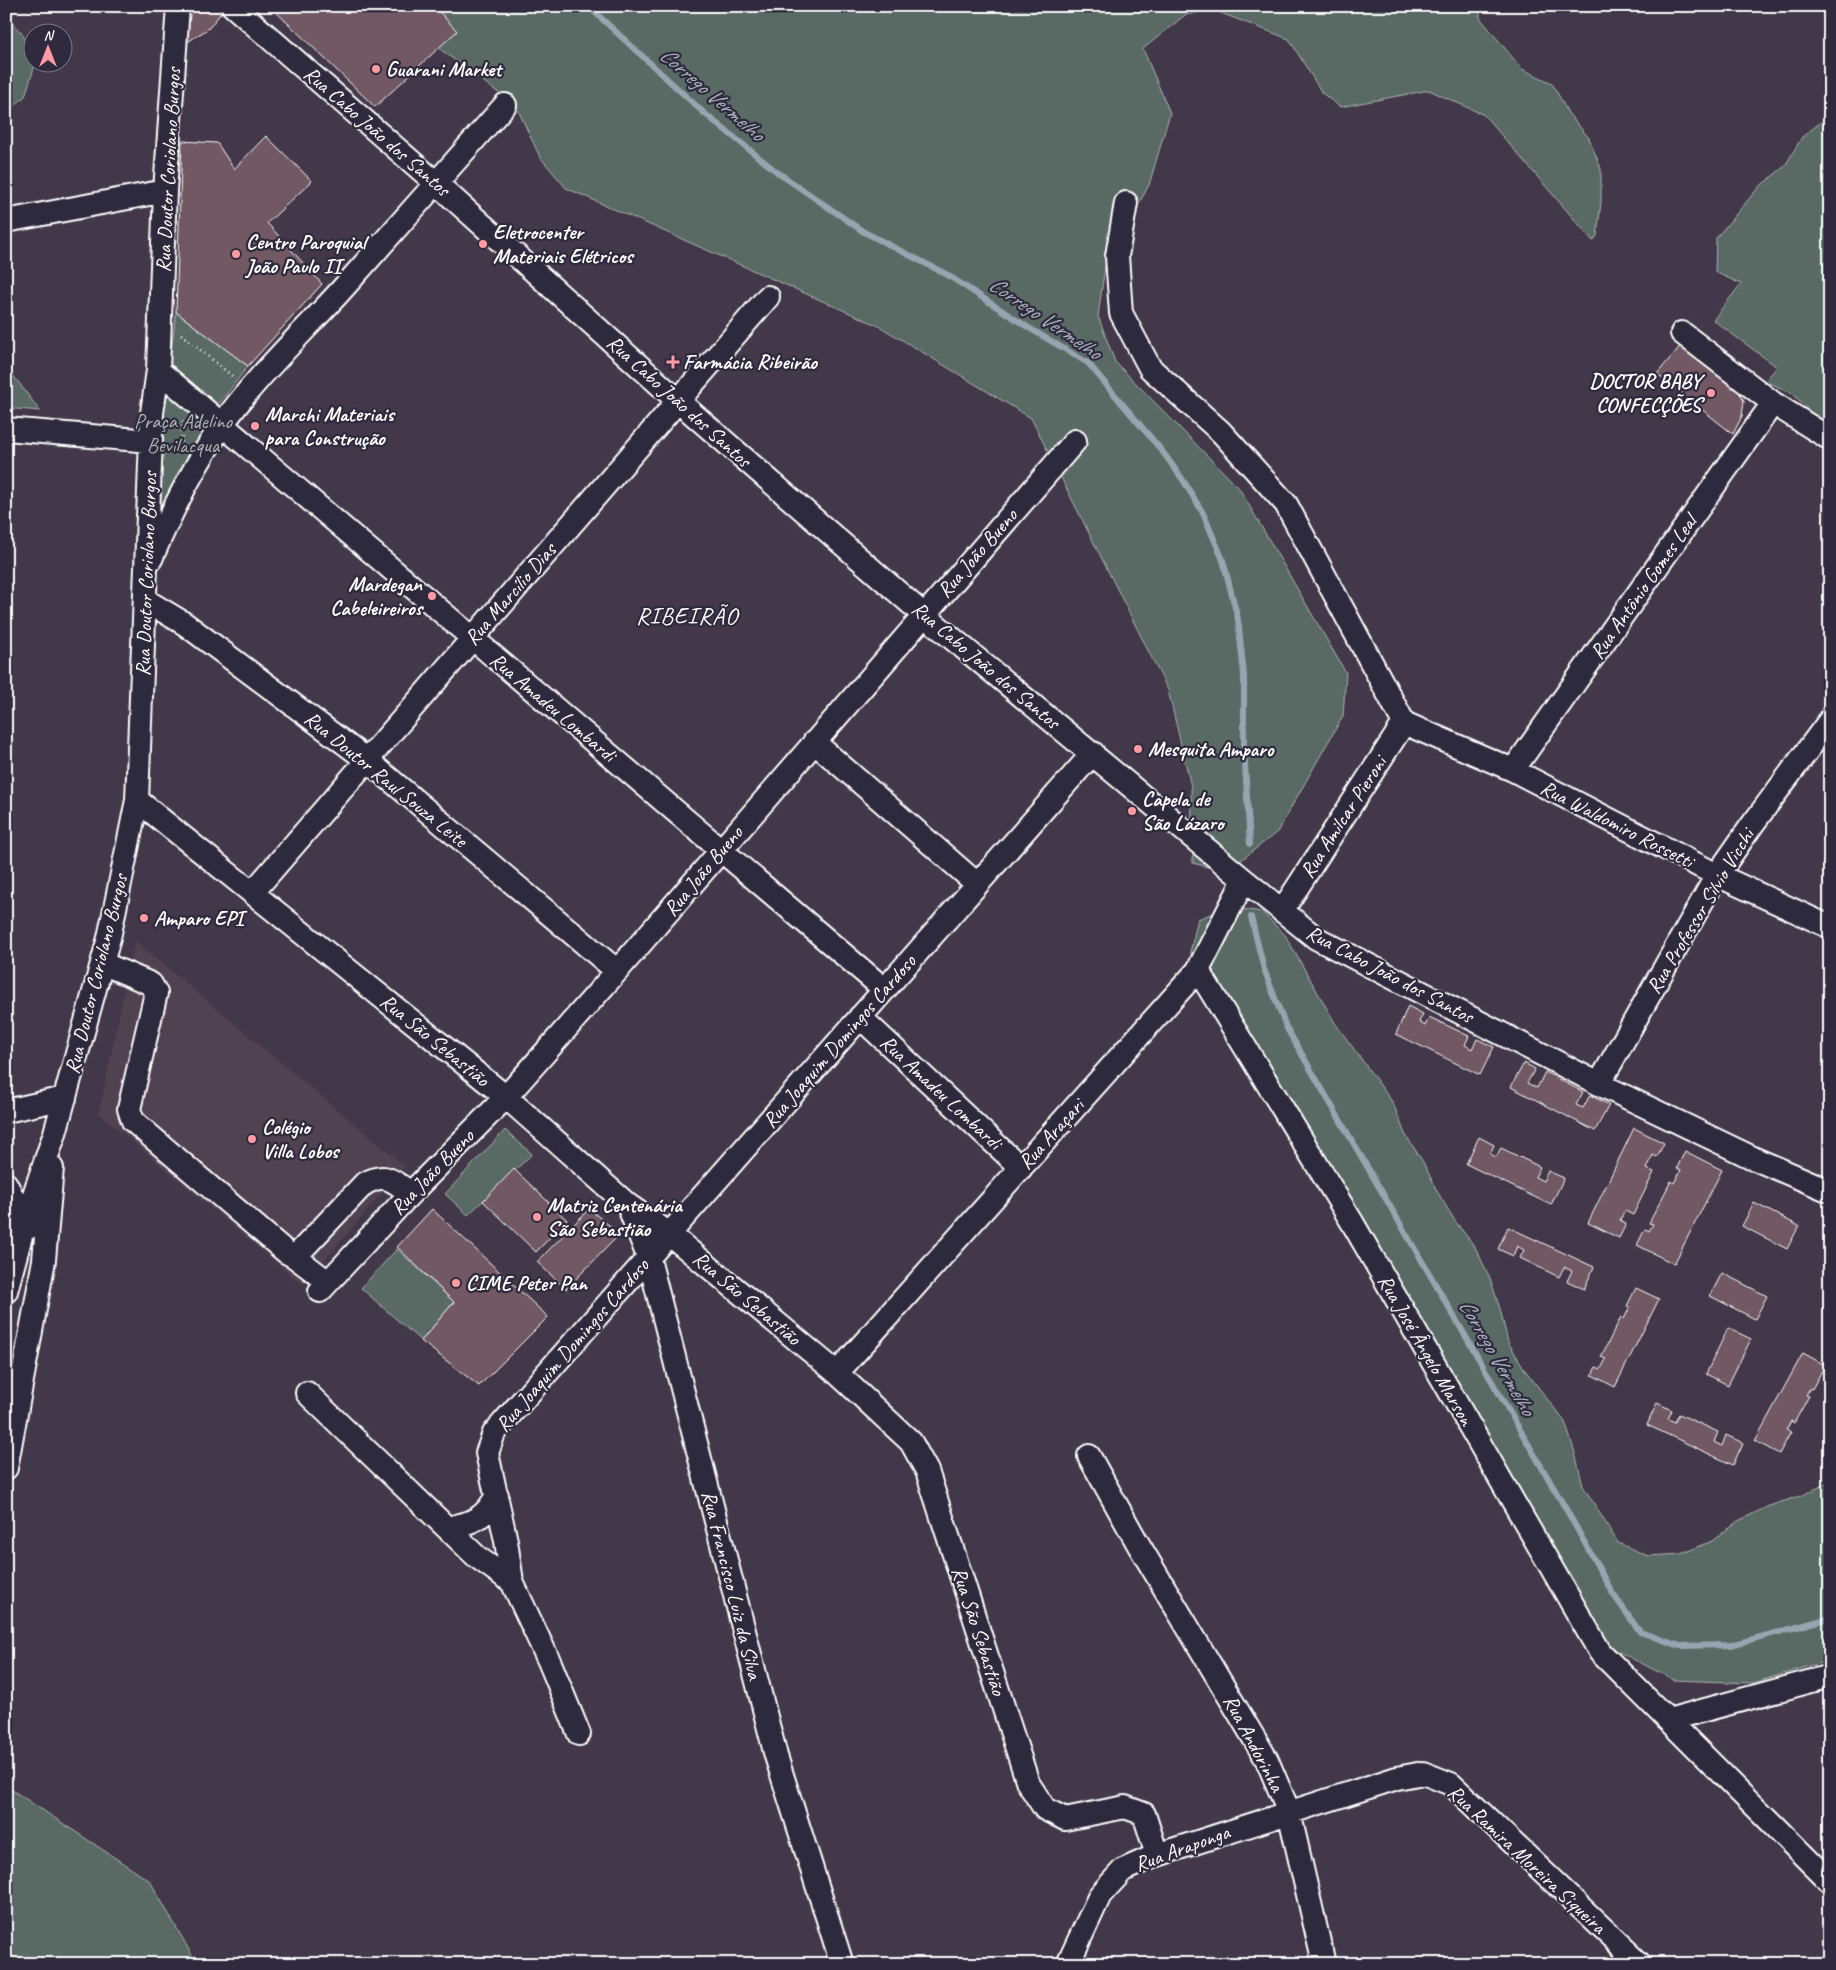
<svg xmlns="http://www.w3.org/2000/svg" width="1836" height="1970" viewBox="0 0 1836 1970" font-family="Caveat,sans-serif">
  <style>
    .built { fill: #514251 }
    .green { fill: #586a63; stroke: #acb4b1 }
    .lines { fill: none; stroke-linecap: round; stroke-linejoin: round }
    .stream { stroke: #98a4b2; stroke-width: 6 }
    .building { fill: #715964; stroke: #fff }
    .minor-casing { stroke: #fff; stroke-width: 26 }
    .path { stroke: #fff; stroke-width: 3; stroke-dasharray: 1 4; stroke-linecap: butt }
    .minor { stroke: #2f2a3d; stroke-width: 22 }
    .poi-dot { fill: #ff9aa2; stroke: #2f2a3d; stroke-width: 2 }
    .labels { text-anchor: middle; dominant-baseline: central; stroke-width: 4.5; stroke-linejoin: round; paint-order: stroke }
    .poi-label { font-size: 21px; font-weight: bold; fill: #fff; stroke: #2f2a3d; text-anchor: start }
    .street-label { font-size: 21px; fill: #fff; stroke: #2f2a3d }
    .park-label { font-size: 21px; fill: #acb4b1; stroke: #2f2a3d }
    .water-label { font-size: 22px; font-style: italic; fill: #aab3bf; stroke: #2f2a3d }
    .quarter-label { font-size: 24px; letter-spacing: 1px; fill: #fff; stroke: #2f2a3d }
  </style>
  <rect width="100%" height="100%" fill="#433849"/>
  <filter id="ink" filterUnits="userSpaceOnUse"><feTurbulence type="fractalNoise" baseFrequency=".02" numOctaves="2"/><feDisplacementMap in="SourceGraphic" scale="10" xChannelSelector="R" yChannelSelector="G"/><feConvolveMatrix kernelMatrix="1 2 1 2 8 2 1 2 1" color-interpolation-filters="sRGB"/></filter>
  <g filter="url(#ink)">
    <path class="built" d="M135 941 405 1166 303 1285 99 1113Z"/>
    <path class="green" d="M410 6H1480V18L1522 69 1552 83 1568 113 1589 138 1601 169V202L1597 236 1593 241 1484 115 1429 90 1340 107 1322 93 1289 39 1213 10 1185 15 1143 49 1170 113 1149 185 1105 266 1098 316 1115 362 1239 488 1346 673 1343 716 1277 832 1226 872 1193 863 1191 786 1168 690 1031 418 879 326 566 188 540 157 516 106 428 40Z
      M6 18 23 34 32 62 35 65 25 96 6 114Z
      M1830 115V432L1792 393 1765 381 1777 367 1713 320 1741 284 1715 272 1716 238 1759 187 1785 166 1802 137Z
      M176 312 248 366 216 408 169 370Z
      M6 366 40 411 6 408Z
      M160 375 218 426 150 546Z
      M1229 907 1262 912 1285 935 1335 1023 1393 1103 1405 1134 1423 1162 1438 1193 1455 1221 1475 1247 1490 1278 1500 1309 1508 1342 1525 1370 1565 1422 1575 1453 1583 1486 1618 1543 1648 1556 1681 1554 1712 1541 1738 1521 1769 1506 1800 1496 1830 1482V1660L1753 1683 1674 1680 1596 1640 1200 983 1190 952 1198 919Z
      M505 1130 532 1154 468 1215 445 1194Z
      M397 1249 454 1302 421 1341 361 1288Z
      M6 1786 150 1881 197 1964H6Z"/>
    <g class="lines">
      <path class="stream" d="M588 6 704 113 777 172 864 232 946 274 1029 328 1088 363 1162 451 1183 480 1203 513 1223 560 1238 619 1244 675V749L1250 844
        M1251 917 1264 969 1286 1027 1566 1509 1613 1594 1640 1632 1680 1646 1731 1645 1830 1618"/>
    </g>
    <path class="building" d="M187 6H220L224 9 209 28 186 43Z
      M270 6H434L457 31 375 107Z
      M266 136 312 181 267 223 322 284 248 366 176 312 182 141 217 143 234 169Z
      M1682 344 1736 386 1744 401 1742 416 1733 434 1657 374Z
      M1408 1006 1423 1014 1419 1022 1425 1026 1429 1017 1469 1036 1465 1045 1472 1049 1477 1039 1494 1047 1480 1075 1396 1034Z
      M1524 1063 1535 1069 1527 1083 1537 1088 1545 1072 1583 1092 1576 1105 1583 1108 1590 1095 1609 1105 1595 1131 1511 1087Z
      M1634 1128 1664 1143 1657 1157 1653 1155 1647 1169 1654 1172 1633 1215 1625 1211 1620 1220 1626 1224 1619 1238 1588 1223Z
      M1479 1137 1494 1145 1490 1154 1496 1157 1501 1148 1540 1167 1535 1177 1543 1181 1548 1171 1564 1178 1551 1205 1466 1164Z
      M1685 1151 1722 1170 1674 1264 1637 1245 1645 1229 1649 1231 1653 1224 1649 1223 1671 1181 1674 1183 1681 1170 1677 1168Z
      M514 1169 567 1220 536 1252 483 1201Z
      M1754 1203 1799 1226 1787 1249 1742 1226Z
      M432 1209 548 1317 479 1386 421 1341 454 1302 397 1247Z
      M589 1209 609 1225 618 1236 566 1289 537 1262Z
      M1508 1227 1594 1267 1584 1289 1567 1281 1572 1271 1564 1267 1559 1277 1520 1258 1524 1250 1517 1246 1513 1256 1498 1249Z
      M1722 1273 1767 1296 1755 1319 1710 1296Z
      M1636 1288 1659 1299 1615 1387 1592 1375 1596 1367 1601 1369 1606 1359 1601 1357 1621 1317 1624 1319 1630 1307 1627 1306Z
      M1728 1328 1751 1339 1728 1385 1706 1374Z
      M1803 1353 1825 1365 1812 1389 1810 1388 1806 1395 1809 1396 1794 1423 1791 1421 1786 1430 1791 1432 1779 1454 1755 1441Z
      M1657 1403 1672 1410 1668 1419 1675 1422 1679 1414 1718 1432 1714 1442 1722 1446 1726 1435 1743 1443 1733 1465 1647 1425Z"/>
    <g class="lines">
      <g class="minor-casing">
        <path id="minor" d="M233 6 436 183 678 401 924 615 1244 880 1316 938 1599 1084 1755 1159 1830 1191
          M1126 203 1117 256 1121 313 1150 368 1221 432 1286 504 1404 723
          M6 221 165 191
          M1682 333 1773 403 1830 439
          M158 370 884 989
          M6 429 151 441
          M151 559C171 512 193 467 222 425 257 375 304 332 345 286 398 226 452 165 505 105
          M145 600 185 624 367 760 617 971
          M1404 723 1513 770 1717 875 1830 927
          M814 742 977 884
          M1513 770 1773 403
          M137 800 506 1097 628 1205 668 1233 837 1373 911 1442 927 1471 1028 1783 1045 1809 1065 1819 1125 1807 1144 1814 1157 1855
          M253 892 768 297
          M1282 911 1404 723
          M102 963 151 984 156 993 129 1109 133 1121 286 1252 295 1257 364 1184C386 1171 392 1181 411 1193
          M1198 970 1352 1222 1600 1652 1830 1882
          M860 1017 1021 1168
          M1599 1084 1717 875 1752 825 1830 720
          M6 1111 65 1098
          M6 1184 28 1228
          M628 1205 649 1259 776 1756 842 1964
          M295 1257 328 1282
          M6 1291 25 1221 55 1133 109 938 137 800 152 413 158 370 165 191 178 6
          M320 1291 411 1193 506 1097 617 971 1075 441
          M837 1373 1198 970 1244 880
          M307 1393 477 1557 512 1582 506 1541 487 1453 494 1433 1093 753
          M1089 1456 1137 1542 1267 1760 1289 1812 1324 1964
          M6 1468 44 1260 52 1168
          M447 1528C472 1523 485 1519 497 1495
          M512 1582 550 1663 579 1734
          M1668 1720 1830 1676
          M1068 1964 1100 1895 1123 1870 1157 1855 1397 1778 1423 1773 1451 1784 1640 1964"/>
      </g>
      <path class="path" d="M181 334 232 376
        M181 447 183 419"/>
      <use href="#minor" class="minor"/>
    </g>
  </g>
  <g class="poi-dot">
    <circle cx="376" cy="69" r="5"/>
    <circle cx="483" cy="244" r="5"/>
    <circle cx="236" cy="254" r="5"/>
    <path d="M670.5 354.5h5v5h5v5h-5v5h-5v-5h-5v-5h5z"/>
    <circle cx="1711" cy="393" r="5"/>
    <circle cx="255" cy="426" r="5"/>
    <circle cx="432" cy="596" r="5"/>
    <circle cx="1138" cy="749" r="5"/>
    <circle cx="1132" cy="811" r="5"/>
    <circle cx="144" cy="918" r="5"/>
    <circle cx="252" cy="1139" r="5"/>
    <circle cx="537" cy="1217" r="5"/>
    <circle cx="456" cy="1283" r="5"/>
  </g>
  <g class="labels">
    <g class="poi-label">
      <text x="386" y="69">Guarani Market</text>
      <text x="493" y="232">Eletrocenter<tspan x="493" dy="24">Materiais Elétricos</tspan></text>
      <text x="246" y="242">Centro Paroquial<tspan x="246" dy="24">João Paulo II</tspan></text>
      <text x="683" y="362">Farmácia Ribeirão</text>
      <text x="1701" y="381" text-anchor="end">DOCTOR BABY<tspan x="1701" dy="24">CONFECÇÕES</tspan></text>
      <text x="265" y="414">Marchi Materiais<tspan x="265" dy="24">para Construção</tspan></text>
      <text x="422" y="584" text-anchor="end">Mardegan<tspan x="422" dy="24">Cabeleireiros</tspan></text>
      <text x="1148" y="749">Mesquita Amparo</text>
      <text x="1142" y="799">Capela de<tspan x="1142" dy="24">São Lázaro</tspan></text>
      <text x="154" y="918">Amparo EPI</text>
      <text x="262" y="1127">Colégio<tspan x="262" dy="24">Villa Lobos</tspan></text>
      <text x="547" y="1205">Matriz Centenária<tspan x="547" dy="24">São Sebastião</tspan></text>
      <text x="466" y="1283">CIME Peter Pan</text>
    </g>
    <g class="street-label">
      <text transform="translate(377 131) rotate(41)">Rua Cabo João dos Santos</text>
      <text transform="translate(168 170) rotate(-87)">Rua Doutor Coriolano Burgos</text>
      <text transform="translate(679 401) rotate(42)">Rua Cabo João dos Santos</text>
      <text transform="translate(977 553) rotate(-49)">Rua João Bueno</text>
      <text transform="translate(146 574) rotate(-88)">Rua Doutor Coriolano Burgos</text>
      <text transform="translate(1643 587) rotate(-55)">Rua Antônio Gomes Leal</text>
      <text transform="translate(510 594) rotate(-49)">Rua Marcílio Dias</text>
      <text transform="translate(986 665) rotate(40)">Rua Cabo João dos Santos</text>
      <text transform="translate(553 707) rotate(40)">Rua Amadeu Lombardi</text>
      <text transform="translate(386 779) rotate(39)">Rua Doutor Raul Souza Leite</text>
      <text transform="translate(1343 817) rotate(-57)">Rua Amilcar Pieroni</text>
      <text transform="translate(1617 824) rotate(27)">Rua Waldomiro Rossetti</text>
      <text transform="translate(703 871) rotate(-50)">Rua João Bueno</text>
      <text transform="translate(1700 911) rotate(-59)">Rua Professor Silvio Vicchi</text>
      <text transform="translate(96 974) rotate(-76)">Rua Doutor Coriolano Burgos</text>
      <text transform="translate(1390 974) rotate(28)">Rua Cabo João dos Santos</text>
      <text transform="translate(435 1040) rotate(39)">Rua São Sebastião</text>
      <text transform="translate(839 1041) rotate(-49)">Rua Joaquim Domingos Cardoso</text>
      <text transform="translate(941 1092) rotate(43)">Rua Amadeu Lombardi</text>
      <text transform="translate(1051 1134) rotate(-48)">Rua Araçari</text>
      <text transform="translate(432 1172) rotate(-46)">Rua João Bueno</text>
      <text transform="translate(747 1298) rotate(40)">Rua São Sebastião</text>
      <text transform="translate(572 1345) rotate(-49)">Rua Joaquim Domingos Cardoso</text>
      <text transform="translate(1426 1350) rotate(60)">Rua José Ângelo Marson</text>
      <text transform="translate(732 1585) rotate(76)">Rua Francisco Luiz da Silva</text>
      <text transform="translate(979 1631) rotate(72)">Rua São Sebastião</text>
      <text transform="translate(1254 1743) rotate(62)">Rua Andorinha</text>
      <text transform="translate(1182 1848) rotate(-20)">Rua Araponga</text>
      <text transform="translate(1527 1859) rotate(43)">Rua Ramira Moreira Siqueira</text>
    </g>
    <g class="park-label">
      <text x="183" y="421">Praça Adelino<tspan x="183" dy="24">Bevilacqua</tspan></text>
    </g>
    <g class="water-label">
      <text transform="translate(712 94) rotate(41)">Corrego Vermelho</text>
      <text transform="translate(1045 318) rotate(34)">Corrego Vermelho</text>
      <text transform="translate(1497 1357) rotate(60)">Corrego Vermelho</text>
    </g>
    <g class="quarter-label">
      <text x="687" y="616">RIBEIRÃO</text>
    </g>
  </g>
  <rect width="1836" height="1970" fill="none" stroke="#2f2a3d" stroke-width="25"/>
  <rect x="12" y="12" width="1811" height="1945" fill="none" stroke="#fff" stroke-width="2" filter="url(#ink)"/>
  <g transform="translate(48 48)"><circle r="24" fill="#2f2a3d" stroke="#827f8b"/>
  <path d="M0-4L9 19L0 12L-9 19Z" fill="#ff9aa2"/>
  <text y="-8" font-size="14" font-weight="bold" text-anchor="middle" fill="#ffffff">N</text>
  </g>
</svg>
